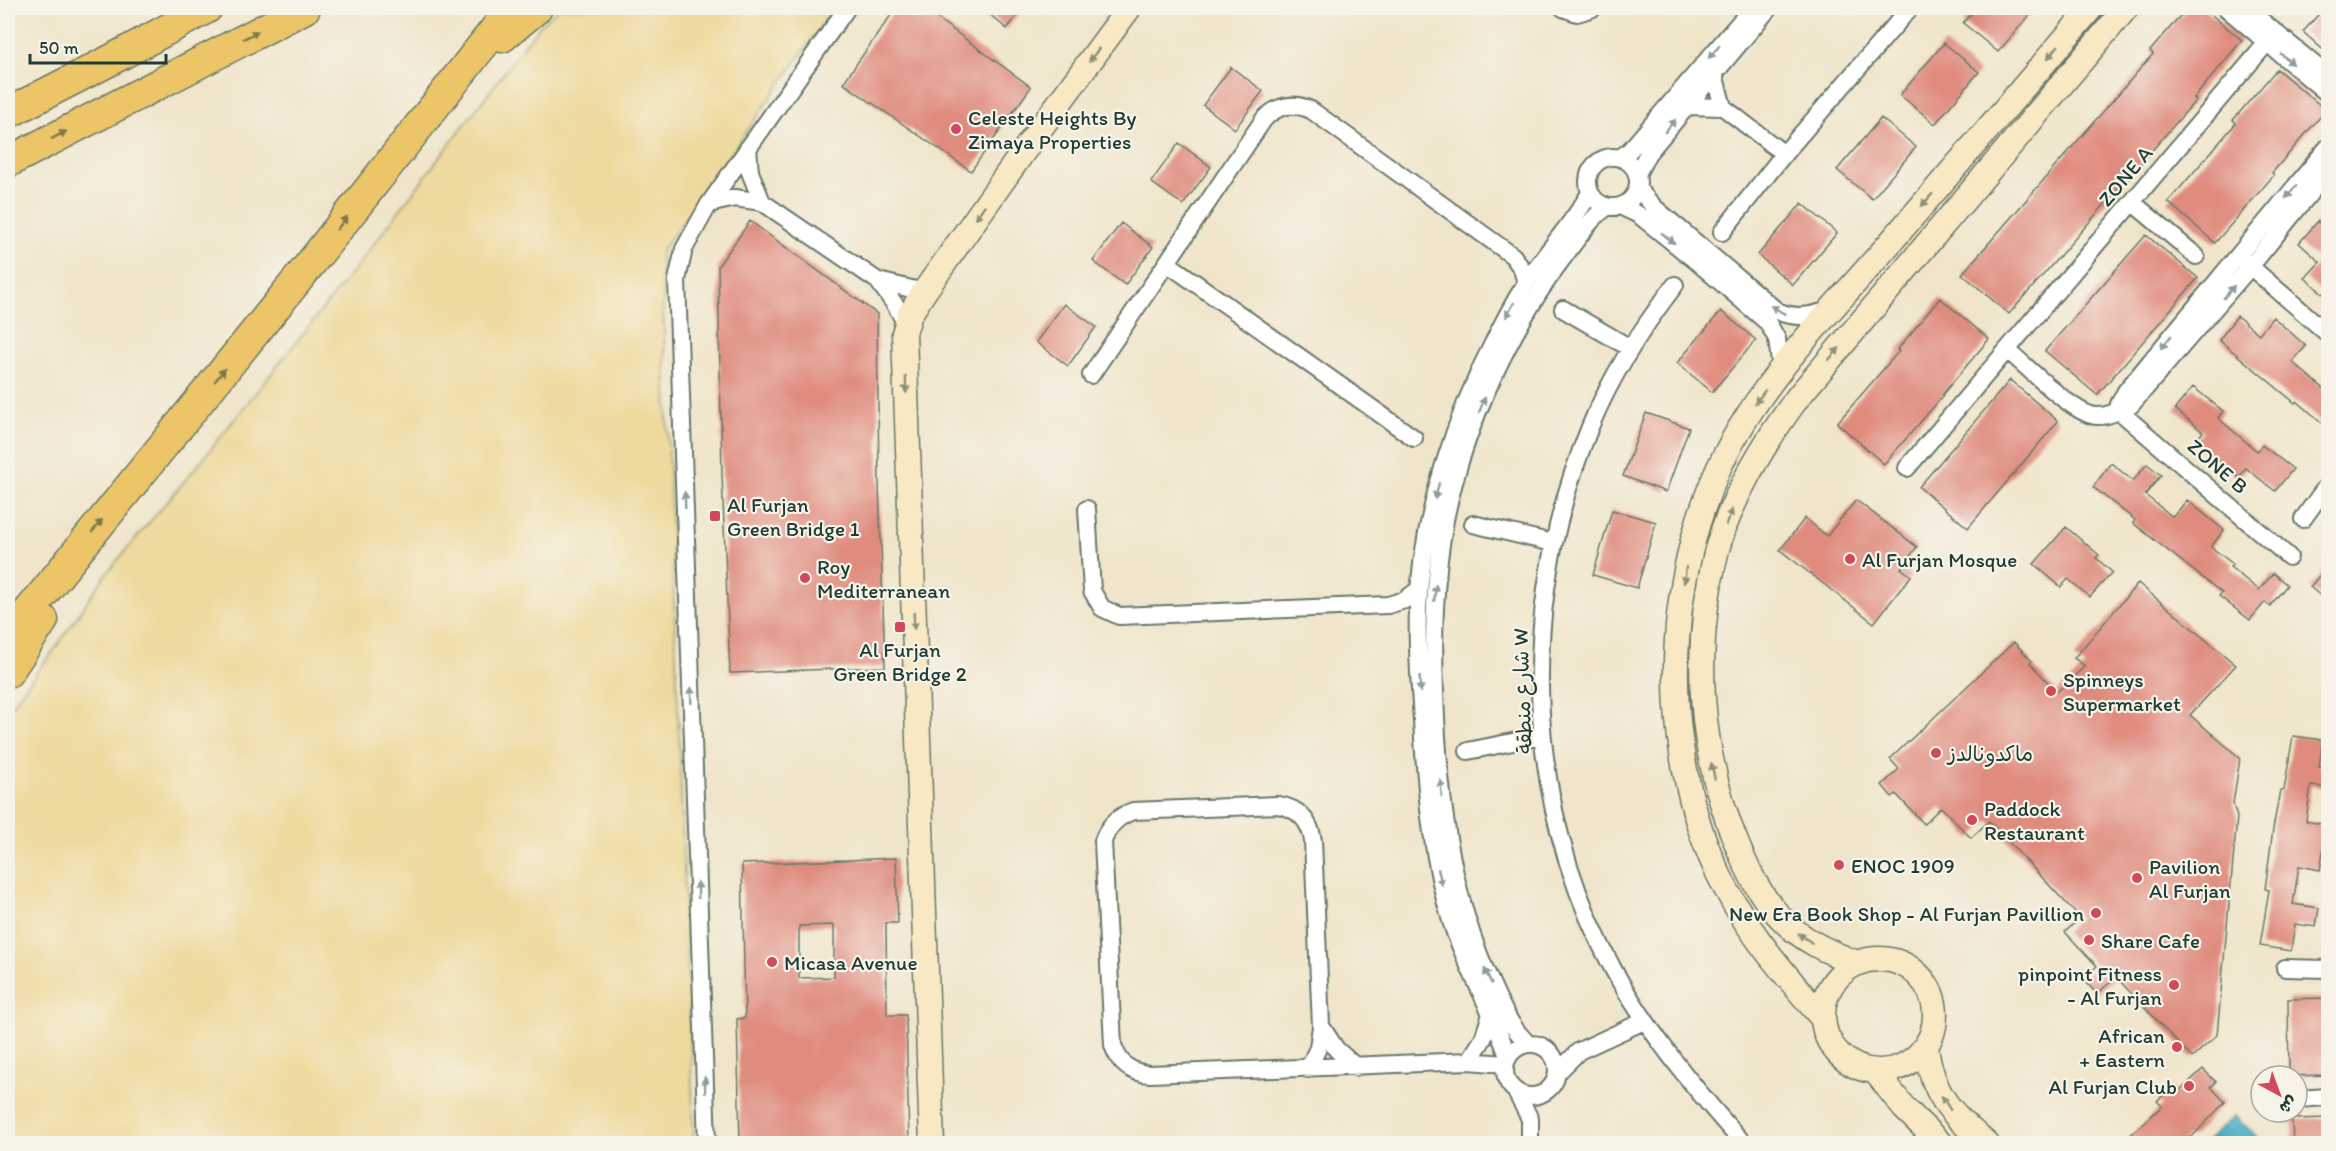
<svg xmlns="http://www.w3.org/2000/svg" width="2336" height="1151" viewBox="0 0 2336 1151" font-family="Itim,'Playpen Sans Arabic',sans-serif">
  <style>
    .sand { fill: #eeda9e; stroke: #868c69; stroke-width: 1.5 }
    .water { fill: #44aac4; stroke: #32747c; stroke-width: 1.5 }
    .building { fill: #df8b7e; fill-rule: evenodd }
    .lines { fill: none; stroke-linecap: round; stroke-linejoin: round }
    .street-casing { stroke: #687869; stroke-width: 20 }
    .secondary-casing { stroke: #687869; stroke-width: 27 }
    .highway-casing { stroke: #687869; stroke-width: 33 }
    .street { stroke: #fff; stroke-width: 16 }
    .secondary { stroke: #f8e8c3; stroke-width: 24 }
    .highway { stroke: #edc569; stroke-width: 30 }
    .oneway { fill: #7c7a4c }
    .oneway2 { fill: #8f9e9a }
    .oneway3 { fill: #8c927c }
    .poi-dot { fill: #d1495b; stroke: #f7f3e8; stroke-width: 2 }
    .labels { text-anchor: middle; dominant-baseline: central; stroke-width: 4.5; stroke-linejoin: round; paint-order: stroke }
    .poi-label { font-size: 21px; fill: #1f3d34; stroke: #f7f3e8; text-anchor: start }
    .street-label { font-size: 21px; fill: #1f3d34; stroke: #f7f3e8 }
  </style>
  <rect width="100%" height="100%" fill="#f7f3e8"/>
  <filter id="ink" filterUnits="userSpaceOnUse"><feTurbulence type="fractalNoise" baseFrequency=".0167" numOctaves="2"/><feDisplacementMap in="SourceGraphic" scale="12" xChannelSelector="R" yChannelSelector="G"/><feConvolveMatrix kernelMatrix="1 2 1 2 8 2 1 2 1" color-interpolation-filters="sRGB"/></filter>
  <filter id="wash" filterUnits="userSpaceOnUse"><feTurbulence type="fractalNoise" baseFrequency=".008" numOctaves="4" result="noise"/><feDisplacementMap in="SourceGraphic" scale="24" xChannelSelector="R" yChannelSelector="G"/><feGaussianBlur stdDeviation="1.35" result="paint"/><feColorMatrix in="noise" values="0 0 0 0 0 0 0 0 0 0 0 0 0 0 0 0 0 1.4 0 .05"/><feComposite in="paint" operator="in"/></filter>
  <g filter="url(#wash)">
    <rect width="100%" height="100%" fill="#f0e5cb"/>
    <path class="sand" d="M559 8H834L661 252 694 1143H8V710L57 646 106 574 198 465 361 261 540 25Z"/>
    <path class="water" d="M2235 1115 2258 1139 2253 1143H2205Z"/>
    <g id="blocks">
      <path class="building" d="M896 8H923L1031 87 971 171 843 83Z
        M982 8H1023L1007 29Z
        M1976 8H2036L1998 52 1963 23Z
        M2187 8H2203L2242 40 2194 98 2196 100 2009 314 1962 274 2153 54 2150 51Z
        M2324 8H2328V54L2303 32Z
        M1944 43 1979 72 1935 124 1900 95Z
        M1231 67 1263 91 1235 129 1203 105Z
        M2277 69 2326 110 2272 173 2274 175 2215 243 2168 202 2236 123 2233 120Z
        M1881 118 1916 147 1872 199 1837 170Z
        M1179 143 1211 167 1183 205 1151 182Z
        M1802 203 1837 233 1793 285 1758 255Z
        M750 221 877 314 879 483 885 667 730 673 722 476 718 266Z
        M2318 221 2328 230V298L2305 278 2320 262 2299 243Z
        M1121 223 1153 247 1125 285 1093 261Z
        M2146 235 2198 278 2097 395 2045 351Z
        M1940 298 1989 339 1942 395 1943 396 1884 464 1837 423 1899 351 1897 350Z
        M1064 304 1096 327 1068 366 1036 342Z
        M1721 311 1756 340 1712 392 1677 363Z
        M2237 316 2259 334 2273 317 2306 346 2292 362 2328 392V428L2297 401 2295 403 2219 340Z
        M2010 380 2058 421 1968 528 1919 487Z
        M2193 387 2223 411 2218 418 2232 430 2257 451 2262 445 2293 469 2275 491 2246 468 2239 478 2195 441 2203 432 2175 409Z
        M1646 413 1689 428 1666 492 1623 476Z
        M2111 463 2133 481 2147 464 2161 475 2145 495 2173 517 2187 500 2224 530 2211 547 2233 564 2230 567 2259 590 2273 573 2287 585 2270 606 2265 602 2250 620 2219 596 2222 593 2133 523 2135 520 2093 487Z
        M1856 500 1917 547 1901 568 1911 576 1874 623 1780 550 1805 518 1827 536Z
        M1612 510 1656 522 1637 588 1593 575Z
        M2066 527 2099 555 2096 558 2112 572 2090 597 2068 579 2061 587 2034 564Z
        M2328 565V602L2310 587Z
        M2138 583 2236 665 2190 715 2240 758 2233 804 2237 817 2217 1035 2192 1058 2116 977 2097 994 2083 979 2097 966 2065 932 2080 918 1989 821 1971 838 1941 807 1924 824 1896 794 1892 797 1882 785 1899 769 1890 759 2014 642 2032 661 2030 663 2057 692 2085 666 2074 658Z
        M2293 736 2323 740 2319 767 2328 769V788L2311 786 2306 821 2327 825 2323 851 2320 870 2299 866 2293 904 2319 908 2316 927 2295 924 2291 951 2260 946 2269 890 2265 889 2273 829 2280 790H2284Z
        M896 858 898 923H886L887 1015H906L909 1143H740L737 1019 745 1018 742 864ZM834 925V977L799 978V926Z
        M2328 998V1075L2289 1076 2288 999Z
        M2203 1069 2216 1082 2211 1087 2225 1102 2191 1138 2189 1136 2181 1143H2122L2162 1106 2157 1101 2172 1087 2177 1093Z
        M2328 1118V1143H2293L2292 1119Z"/>
    </g>
  </g>
  <g filter="url(#ink)">
    <use href="#blocks" fill-opacity="0" stroke="#687869" stroke-width="1.5"/>
    <g class="lines">
      <g class="street-casing">
        <path id="street" d="M1563 8 1577 13 1593 8
          M2226 8 2328 94
          M2246 8 2328 76
          M1714 74 1723 107 1784 154
          M1687 106 1723 107
          M748 148 750 172 762 202
          M1588 182a25 25 0 1 1 50 0a25 25 0 1 1-50 0Z
          M1620 158 1630 150 1752 8
          M1637 174 1648 153 1769 8
          M1637 188 1655 208 1777 311C1795 319 1812 317 1830 309
          M2132 202 2196 256
          M709 204 735 198 762 202 878 281 924 292
          M1620 206 1639 215 1696 261 1768 323 1777 339 1781 370
          M1722 232 1784 154 1910 8
          M2243 260 2328 334
          M1167 263 1414 438
          M878 281 896 306 906 324
          M1675 285C1641 329 1611 376 1590 427 1518 603 1522 800 1613 969 1648 1032 1695 1090 1744 1144
          M1563 309 1630 348
          M2007 350C2027 366 2073 414 2096 416 2108 417 2121 410 2131 405L2250 267 2328 171
          M1091 375 1264 119C1278 105 1293 102 1311 110L1513 256 1522 269 1526 283
          M2118 410 2119 404 2126 391 2328 147
          M2118 410 2289 557
          M1907 468 2276 32
          M1087 509 1092 591 1102 608 1119 616 1388 605 1405 600 1419 589
          M2303 519 2328 484
          M1473 524 1553 543
          M1468 751 1542 736
          M2285 968 2328 969
          M1321 1026 1336 1049 1356 1067
          M1505 1070a26 26 0 1 1 52 0a26 26 0 1 1-52 0Z
          M1528 1044C1510 1026 1501 1006 1491 983 1449 891 1438 791 1435 692 1433 633 1434 579 1445 520 1464 426 1512 323 1571 247 1582 233 1592 217 1607 207
          M1508 1057C1493 1010 1466 968 1451 921 1433 862 1427 800 1423 738 1421 696 1416 652 1418 609 1422 514 1455 416 1499 331 1510 309 1522 288 1536 268 1554 243 1575 219 1590 193
          M1469 1061 1483 1039 1491 1014
          M1308 1069 1318 1048 1321 1026 1313 841C1310 820 1298 808 1278 805L1133 811C1117 817 1109 825 1103 841L1113 1045C1119 1064 1131 1073 1150 1074L1469 1061 1505 1064
          M1557 1073 1579 1051 1644 1021
          M1516 1092 1530 1119V1144
          M2297 1099 2328 1097
          M707 1144 677 280 684 249 709 204 847 8"/>
      </g>
      <g class="secondary-casing">
        <path id="secondary" d="M1823 1015a56 56 0 1 1 112 0a56 56 0 1 1-112 0Z
          M1857 963C1828 952 1801 940 1780 917 1761 897 1749 873 1738 847 1699 755 1692 650 1716 553 1731 496 1764 443 1798 397L2126 8
          M1823 1019C1783 972 1742 926 1716 869 1654 733 1664 546 1745 420 1785 356 1840 301 1889 244 1957 165 2024 87 2091 8
          M1926 1046C1932 1095 1951 1114 1987 1144
          M1875 1071 1904 1108 1941 1144
          M932 1144 904 333 910 314 924 292 1023 152 1129 8"/>
      </g>
      <g class="highway-casing">
        <path id="highway" d="M502 37 537 8
          M8 113 107 62 207 8
          M8 162 305 8
          M8 637 307 268 512 8
          M8 672 43 620"/>
      </g>
      <use href="#street" class="street"/>
      <use href="#secondary" class="secondary"/>
      <use href="#highway" class="highway"/>
    </g>
    <defs><path id="oneway-solid" d="M-6-.8H1V-3.2L6.5 0L1 3.2V.8H-6Z" transform="scale(1.5)"/></defs>
    <g class="oneway">
      <use href="#oneway-solid" transform="translate(251 35) rotate(-27)"/>
      <use href="#oneway-solid" transform="translate(59 135) rotate(-27)"/>
      <use href="#oneway-solid" transform="translate(342 223) rotate(-52)"/>
      <use href="#oneway-solid" transform="translate(220 375) rotate(-51)"/>
      <use href="#oneway-solid" transform="translate(97 526) rotate(-51)"/>
    </g>
    <g class="oneway2">
      <use href="#oneway-solid" transform="translate(1714 52) rotate(131)"/>
      <use href="#oneway-solid" transform="translate(2287 59) rotate(40)"/>
      <use href="#oneway-solid" transform="translate(1670 126) rotate(-50)"/>
      <use href="#oneway-solid" transform="translate(2291 192) rotate(130)"/>
      <use href="#oneway-solid" transform="translate(1668 238) rotate(39)"/>
      <use href="#oneway-solid" transform="translate(2229 292) rotate(-50)"/>
      <use href="#oneway-solid" transform="translate(1510 310) rotate(119)"/>
      <use href="#oneway-solid" transform="translate(1778 310) rotate(-150)"/>
      <use href="#oneway-solid" transform="translate(2166 342) rotate(130)"/>
      <use href="#oneway-solid" transform="translate(1482 405) rotate(-68)"/>
      <use href="#oneway-solid" transform="translate(1437 491) rotate(104)"/>
      <use href="#oneway-solid" transform="translate(685 500) rotate(-92)"/>
      <use href="#oneway-solid" transform="translate(1435 593) rotate(-84)"/>
      <use href="#oneway-solid" transform="translate(1420 684) rotate(87)"/>
      <use href="#oneway-solid" transform="translate(691 695) rotate(-92)"/>
      <use href="#oneway-solid" transform="translate(1441 788) rotate(-95)"/>
      <use href="#oneway-solid" transform="translate(1440 877) rotate(77)"/>
      <use href="#oneway-solid" transform="translate(698 890) rotate(-92)"/>
      <use href="#oneway-solid" transform="translate(1488 976) rotate(-115)"/>
      <use href="#oneway-solid" transform="translate(705 1085) rotate(-92)"/>
    </g>
    <g class="oneway3">
      <use href="#oneway-solid" transform="translate(2053 52) rotate(130)"/>
      <use href="#oneway-solid" transform="translate(1094 55) rotate(126)"/>
      <use href="#oneway-solid" transform="translate(1927 200) rotate(131)"/>
      <use href="#oneway-solid" transform="translate(980 212) rotate(125)"/>
      <use href="#oneway-solid" transform="translate(1834 354) rotate(-49)"/>
      <use href="#oneway-solid" transform="translate(906 385) rotate(88)"/>
      <use href="#oneway-solid" transform="translate(1760 397) rotate(127)"/>
      <use href="#oneway-solid" transform="translate(1729 517) rotate(-68)"/>
      <use href="#oneway-solid" transform="translate(1685 575) rotate(97)"/>
      <use href="#oneway-solid" transform="translate(914 621) rotate(88)"/>
      <use href="#oneway-solid" transform="translate(1713 771) rotate(-102)"/>
      <use href="#oneway-solid" transform="translate(1805 938) rotate(-145)"/>
      <use href="#oneway-solid" transform="translate(1946 1103) rotate(-122)"/>
    </g>
  </g>
  <g class="poi-dot">
    <circle cx="956" cy="129" r="6"/>
    <rect x="709" y="510" width="12" height="12" rx="3"/>
    <circle cx="1850" cy="559" r="6"/>
    <circle cx="805" cy="578" r="6"/>
    <rect x="894" y="621" width="12" height="12" rx="3"/>
    <circle cx="2051" cy="691" r="6"/>
    <circle cx="1936" cy="753" r="6"/>
    <circle cx="1972" cy="820" r="6"/>
    <circle cx="1839" cy="865" r="6"/>
    <circle cx="2137" cy="878" r="6"/>
    <circle cx="2096" cy="913" r="6"/>
    <circle cx="2089" cy="940" r="6"/>
    <circle cx="772" cy="962" r="6"/>
    <circle cx="2174" cy="985" r="6"/>
    <circle cx="2177" cy="1047" r="6"/>
    <circle cx="2189" cy="1086" r="6"/>
  </g>
  <g class="labels">
    <g class="poi-label">
      <text x="968" y="117">Celeste Heights By<tspan x="968" dy="24">Zimaya Properties</tspan></text>
      <text x="727" y="504">Al Furjan<tspan x="727" dy="24">Green Bridge 1</tspan></text>
      <text x="1862" y="559">Al Furjan Mosque</text>
      <text x="817" y="566">Roy<tspan x="817" dy="24">Mediterranean</tspan></text>
      <text x="900" y="649" text-anchor="middle">Al Furjan<tspan x="900" dy="24">Green Bridge 2</tspan></text>
      <text x="2063" y="679">Spinneys<tspan x="2063" dy="24">Supermarket</tspan></text>
      <text x="1948" y="753">ماكدونالدز</text>
      <text x="1984" y="808">Paddock<tspan x="1984" dy="24">Restaurant</tspan></text>
      <text x="1851" y="865">ENOC 1909</text>
      <text x="2149" y="866">Pavilion<tspan x="2149" dy="24">Al Furjan</tspan></text>
      <text x="2084" y="913" text-anchor="end">New Era Book Shop - Al Furjan Pavillion</text>
      <text x="2101" y="940">Share Cafe</text>
      <text x="784" y="962">Micasa Avenue</text>
      <text x="2162" y="973" text-anchor="end">pinpoint Fitness<tspan x="2162" dy="24">- Al Furjan</tspan></text>
      <text x="2165" y="1035" text-anchor="end">African<tspan x="2165" dy="24">+ Eastern</tspan></text>
      <text x="2177" y="1086" text-anchor="end">Al Furjan Club</text>
    </g>
    <g class="street-label">
      <text transform="translate(2125 176) rotate(-50)">ZONE A</text>
      <text transform="translate(2218 466) rotate(41)">ZONE B</text>
      <text transform="translate(1522 691) rotate(-92)">شارع منطقة W</text>
    </g>
  </g>
  <rect width="2336" height="1151" fill="none" stroke="#f7f3e8" stroke-width="30"/>
  <g transform="translate(2279 1094) rotate(139)"><circle r="28" fill="#f7f3e8" stroke="#a1aaa0" stroke-width="1.5"/>
  <path d="M0-4.5L10 22L0 15L-10 22Z" fill="#d1495b"/>
  <text y="-9" font-size="16" font-weight="bold" text-anchor="middle" fill="#1f3d34">ش</text>
  </g>
  <path d="M30 54v9h136v-9" fill="none" stroke="#1f3d34" stroke-width="3"/>
  <text x="39" y="54" font-size="18" fill="#1f3d34" stroke="#f7f3e8" stroke-width="4.5" paint-order="stroke">50 m</text>
</svg>
